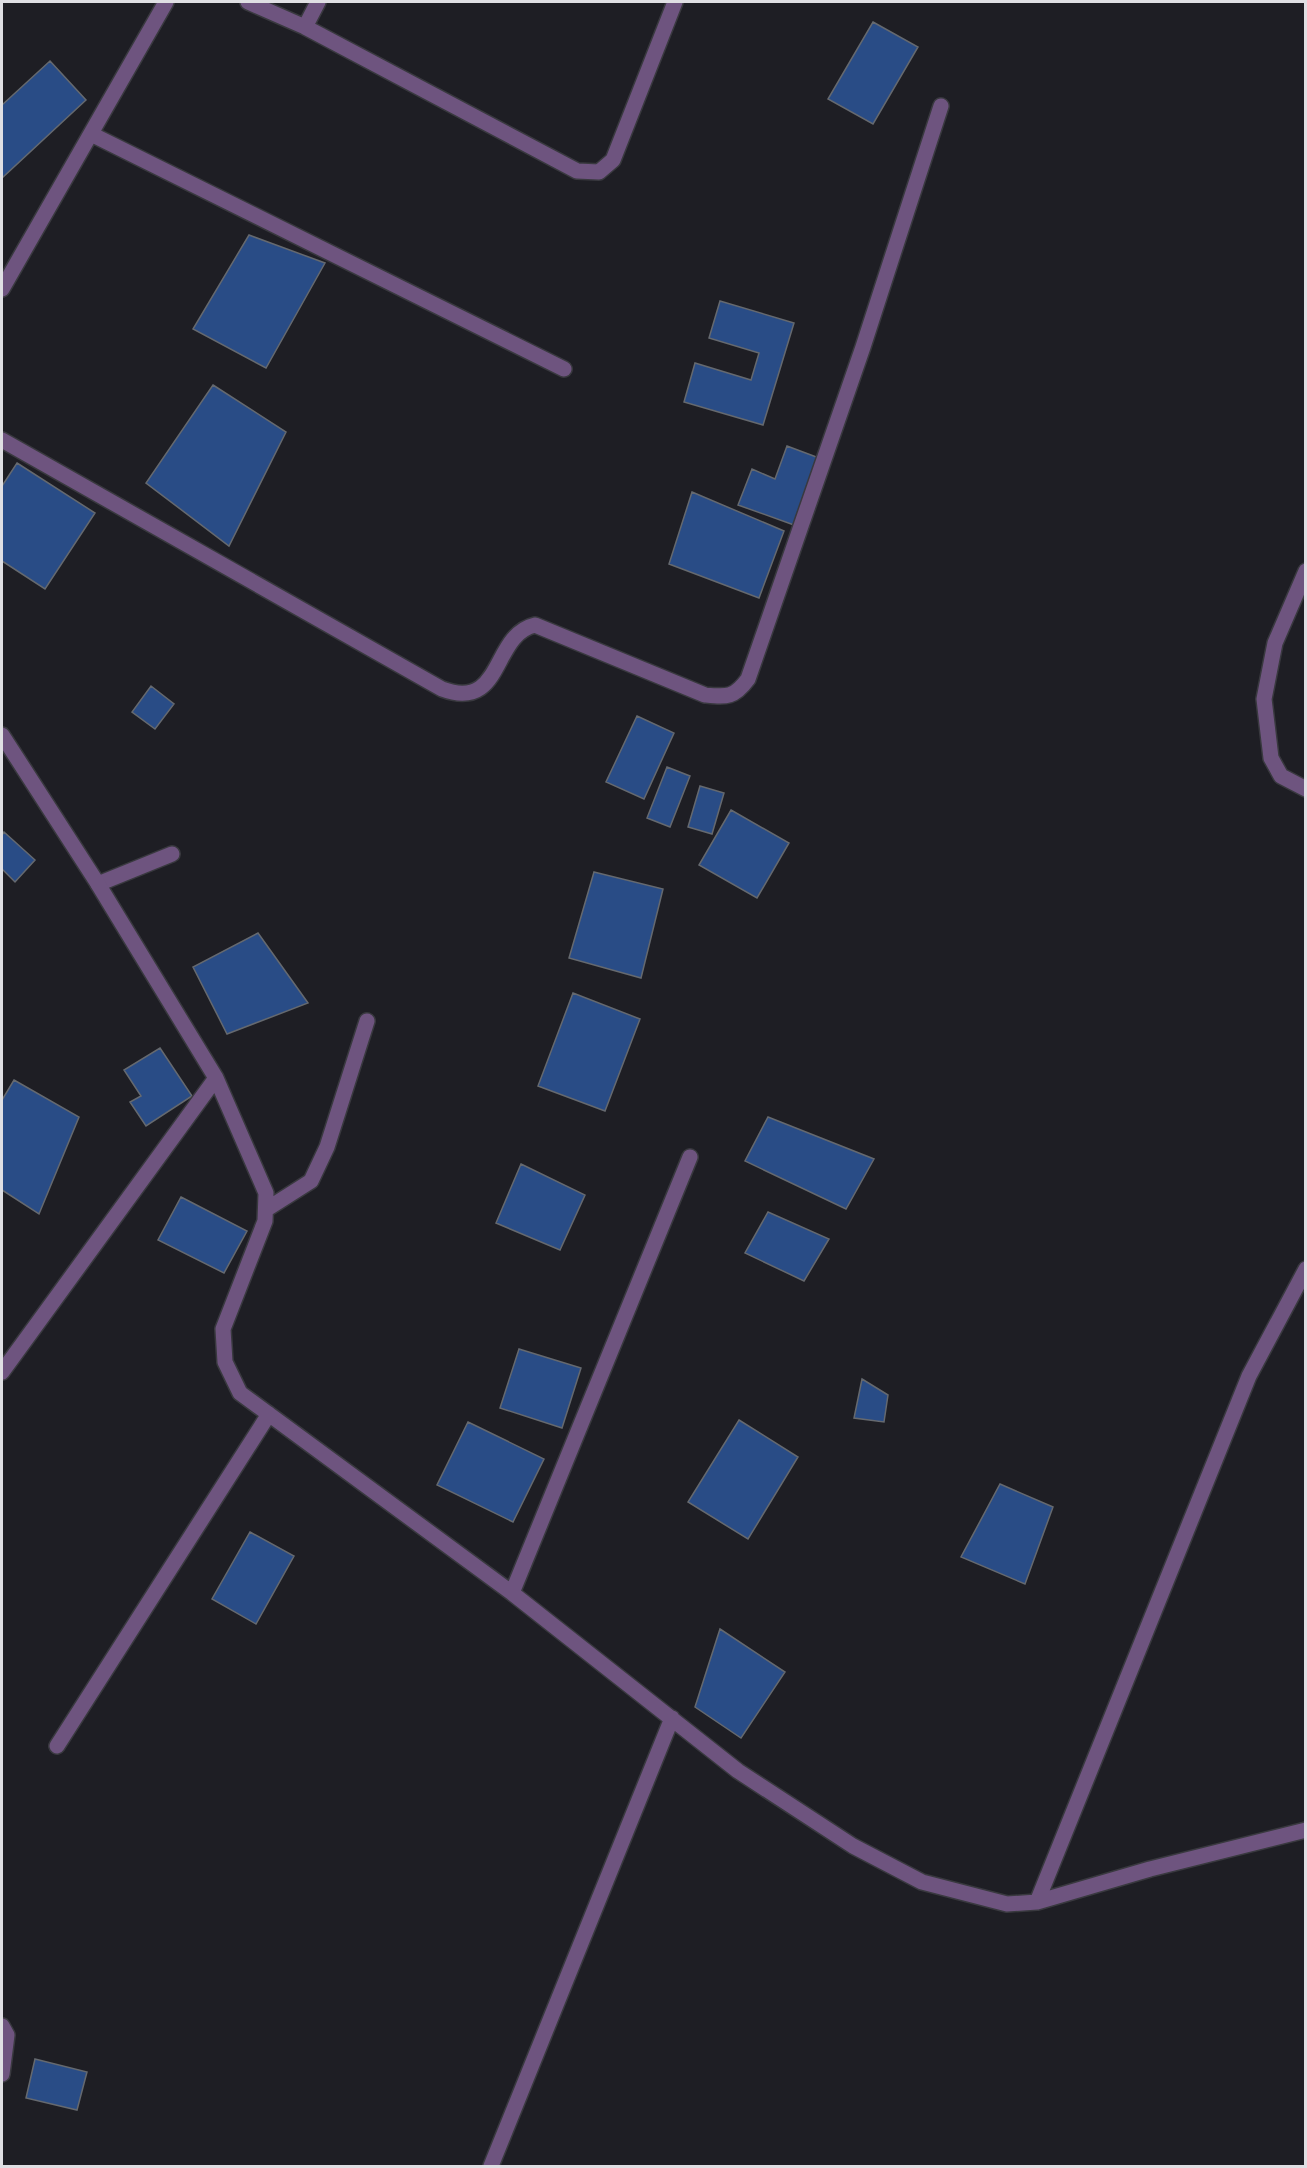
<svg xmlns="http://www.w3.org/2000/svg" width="1307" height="2168" viewBox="0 0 1307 2168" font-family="Overpass,sans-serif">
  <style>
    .building { fill: #294c86; stroke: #65696f; stroke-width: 1.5 }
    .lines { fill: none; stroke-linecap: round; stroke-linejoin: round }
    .lane-casing { stroke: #39393f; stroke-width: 18 }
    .street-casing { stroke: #39393f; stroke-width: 18 }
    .lane { stroke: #6e547f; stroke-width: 15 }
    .street { stroke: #6e547f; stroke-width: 15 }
  </style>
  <rect width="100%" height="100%" fill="#1e1e24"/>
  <path class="building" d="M873 22 918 47 873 124 828 99Z
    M50 61 86 100 2 178V105Z
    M249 235 325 263 266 368 193 329Z
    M720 301 794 323 763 425 684 402 695 363 751 380 759 353 709 338Z
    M213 385 286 432 229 546 146 483Z
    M787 446 819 458 794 525 738 505 752 469 775 479Z
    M17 463 95 513 45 589 2 561V486Z
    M692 492 784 531 759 598 669 564Z
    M151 686 174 704 155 729 132 712Z
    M637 716 674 733 644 799 606 782Z
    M667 767 690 776 670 827 647 818Z
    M700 786 724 793 712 834 688 827Z
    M731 810 789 843 757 898 699 865Z
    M4 832 35 860 15 882 2 869V835Z
    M594 872 663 889 641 978 569 958Z
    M258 933 308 1003 227 1034 193 967Z
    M573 993 640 1019 605 1111 538 1086Z
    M160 1048 192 1096 146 1126 130 1102 141 1096 124 1070Z
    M14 1080 79 1117 39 1214 2 1190V1100Z
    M768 1117 874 1159 846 1209 745 1161Z
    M521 1164 585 1195 560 1250 496 1223Z
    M181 1197 247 1231 224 1273 158 1240Z
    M768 1212 829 1239 804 1281 745 1253Z
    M519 1349 581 1368 562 1428 500 1408Z
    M862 1379 888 1395 884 1422 854 1418Z
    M739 1420 798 1457 748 1539 688 1502Z
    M468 1422 544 1459 513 1522 437 1485Z
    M1000 1484 1053 1507 1025 1584 961 1557Z
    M250 1532 294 1556 256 1624 212 1599Z
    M720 1629 785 1672 741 1738 695 1707Z
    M35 2059 87 2072 77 2110 26 2098Z"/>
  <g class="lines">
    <g class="lane-casing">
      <path id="lane" d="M98 884 172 854"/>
    </g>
    <g class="street-casing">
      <path id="street" d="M248 2 305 27 577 171 599 172 613 160 675 2
        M305 27 318 2
        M91 134 564 369
        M2 289 166 2
        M2 440 442 689C504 712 491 635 535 625L705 695C727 697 734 698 748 679L863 347 941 106
        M1306 571 1275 643 1264 699 1271 758 1281 776 1306 789
        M2 735 98 884 216 1078 266 1193 265 1221 223 1329 225 1362 240 1393 512 1593 738 1771 853 1846 922 1882 1007 1904 1037 1902 1150 1869 1306 1830
        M267 1209 311 1181 327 1147 367 1021
        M2 1372 216 1078
        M512 1593 690 1157
        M57 1746 269 1414
        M1037 1902 1249 1376 1306 1269
        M2 2026 7 2035 2 2074
        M491 2166 672 1718"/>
    </g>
    <use href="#lane" class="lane"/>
    <use href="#street" class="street"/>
  </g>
  <rect width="1307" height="2168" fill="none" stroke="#dfdfe3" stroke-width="6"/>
</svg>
